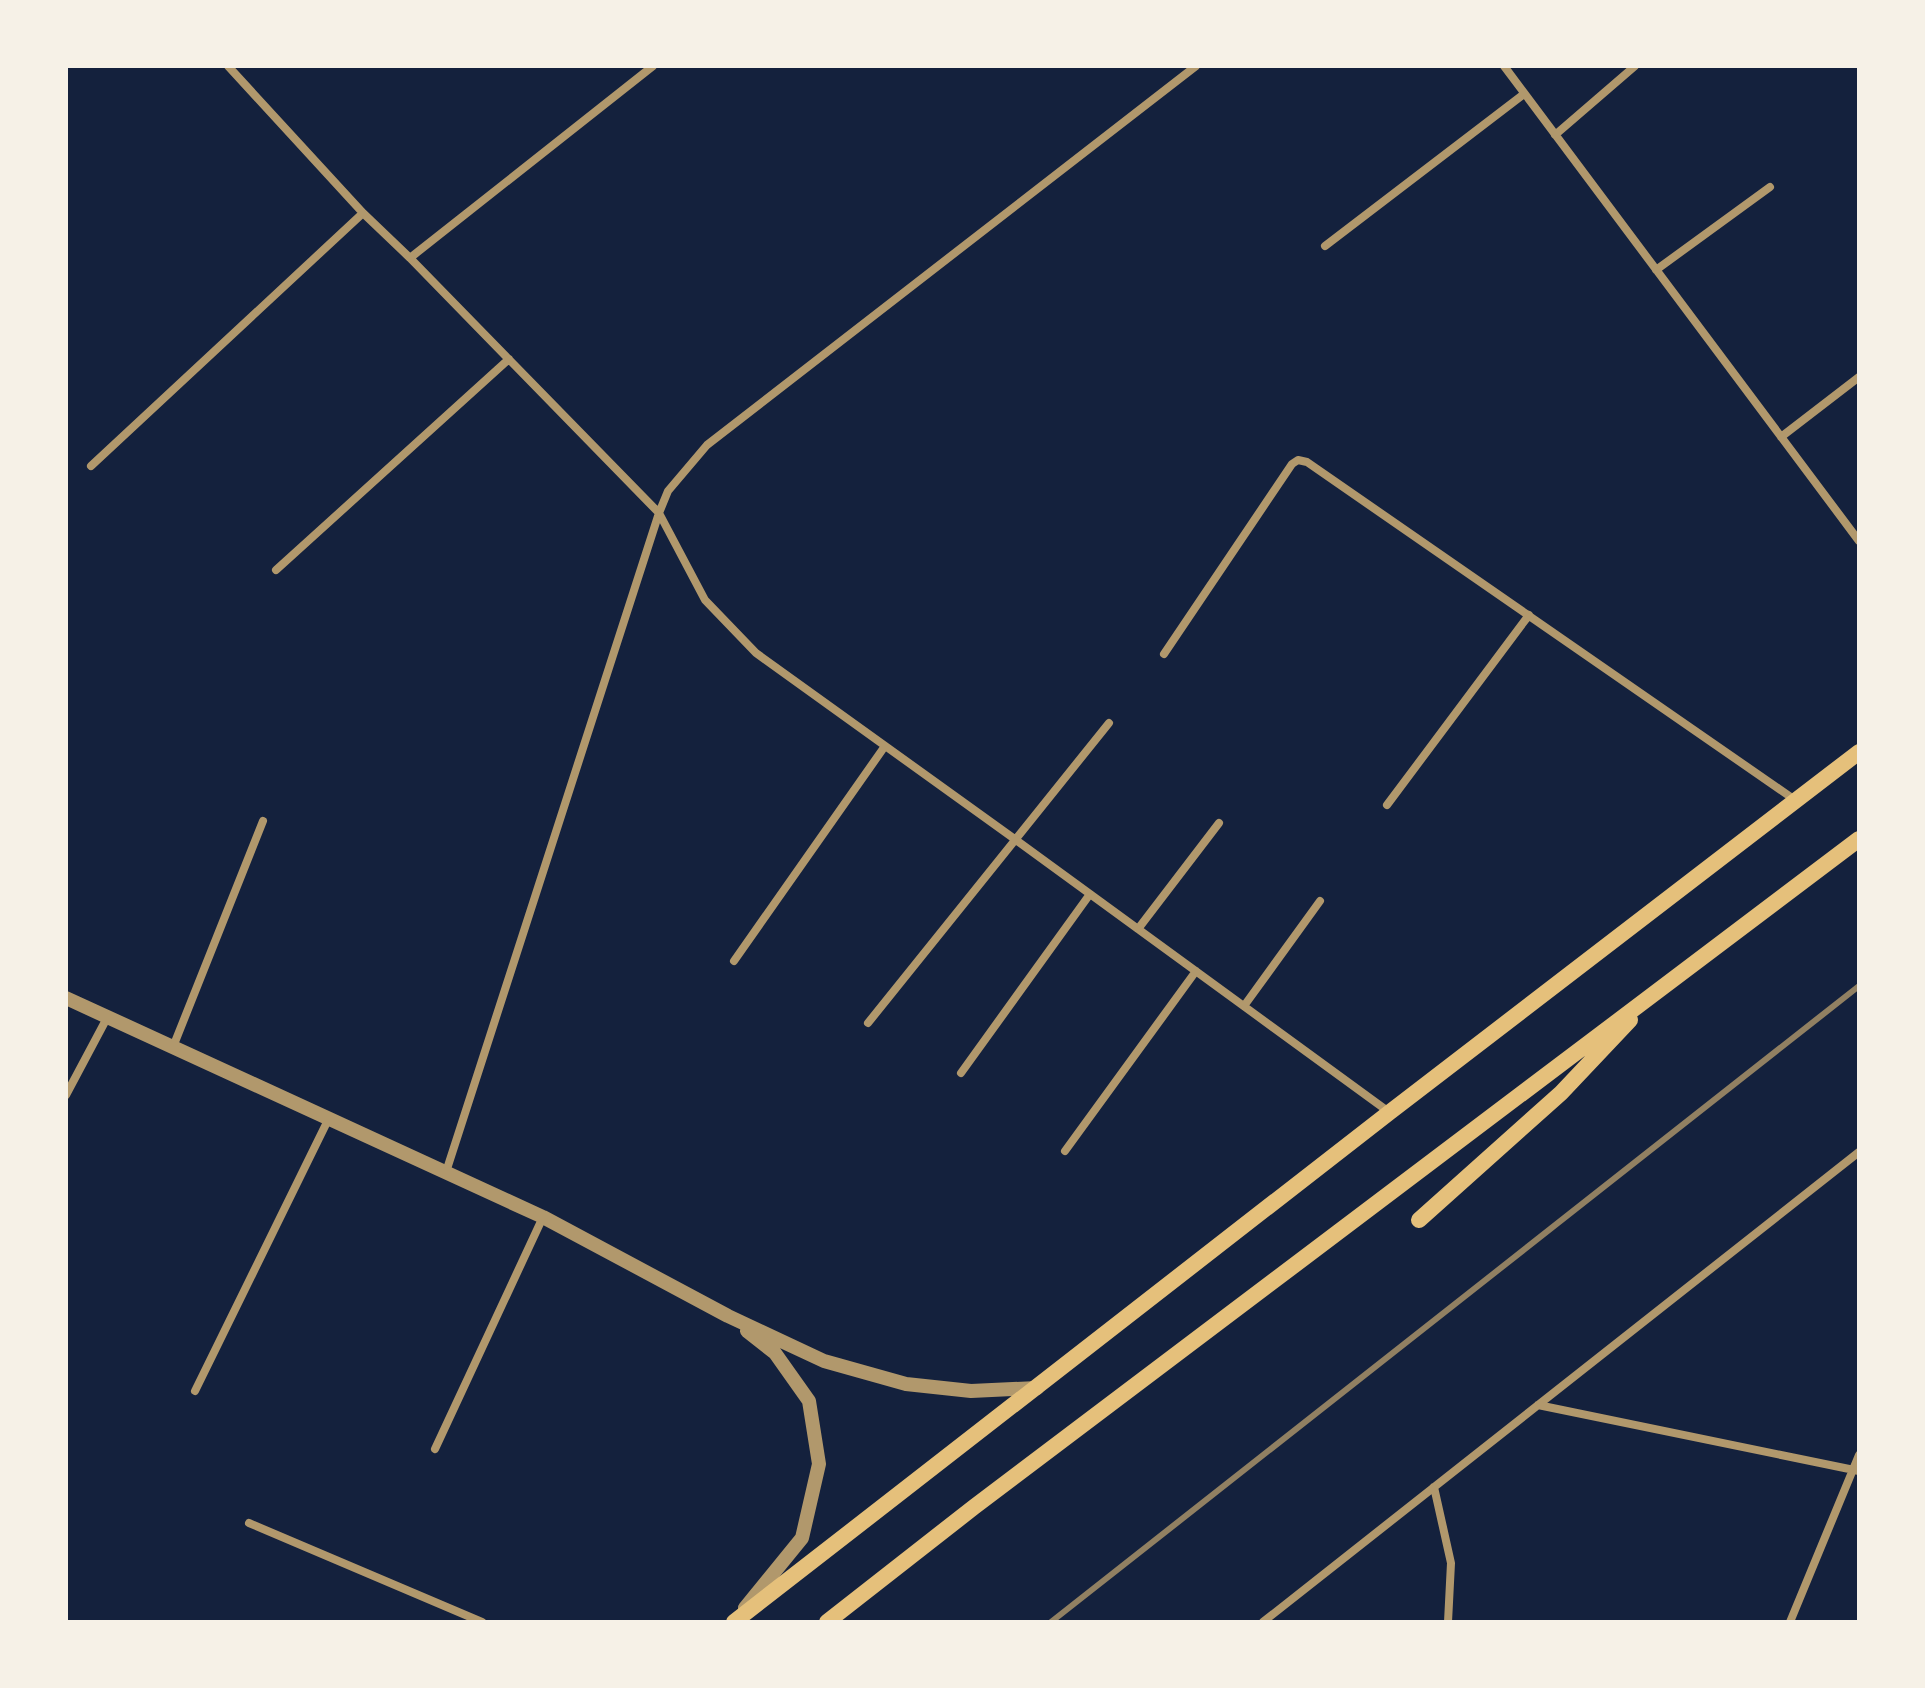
<svg xmlns="http://www.w3.org/2000/svg" width="1925" height="1688" viewBox="0 0 1925 1688" font-family="Montserrat,sans-serif">
  <style>
    .lines { fill: none; stroke-linecap: round; stroke-linejoin: round }
    .minor { stroke: #b1986c; stroke-width: 8 }
    .tertiary { stroke: #b1986c; stroke-width: 14 }
    .secondary { stroke: #e5c07b; stroke-width: 16 }
    .rail { stroke: #918062; stroke-width: 6 }
  </style>
  <rect width="100%" height="100%" fill="#14213d"/>
  <g class="lines">
    <path class="minor" d="M228 66 363 213 410 258 659 513 705 600 756 653 1016 840 1389 1112
      M1504 66 1859 541
      M1555 135 1635 66
      M1325 246 1524 94
      M410 258 653 66
      M1656 270 1770 187
      M1781 437 1859 377
      M91 466 363 213
      M276 570 509 359
      M1164 654 1292 464 1298 460 1307 462 1795 800
      M1387 805 1529 615
      M1138 929 1219 823
      M734 961 885 746
      M1244 1006 1320 901
      M868 1023 1109 723
      M173 1047 263 821
      M961 1073 1090 894
      M66 1095 108 1016
      M1065 1151 1196 971
      M446 1172 659 513 668 491 707 445 1196 66
      M195 1391 329 1118
      M1538 1405 1859 1471
      M435 1449 543 1217
      M1434 1487 1451 1563 1448 1622
      M249 1523 482 1622
      M1263 1622 1859 1152
      M1790 1622 1859 1455"/>
    <path class="tertiary" d="M66 998 543 1217 728 1316 824 1361 906 1384 971 1391 1037 1388
      M745 1608 802 1538 819 1464 809 1401 775 1353 747 1331"/>
    <path class="secondary" d="M1419 1220 1561 1093 1630 1020
      M734 1622 1390 1112 1859 752
      M827 1622 974 1507 1859 839"/>
    <path class="rail" d="M1051 1622 1859 986"/>
  </g>
  <rect width="1925" height="1688" fill="none" stroke="#f6f1e7" stroke-width="136"/>
</svg>
